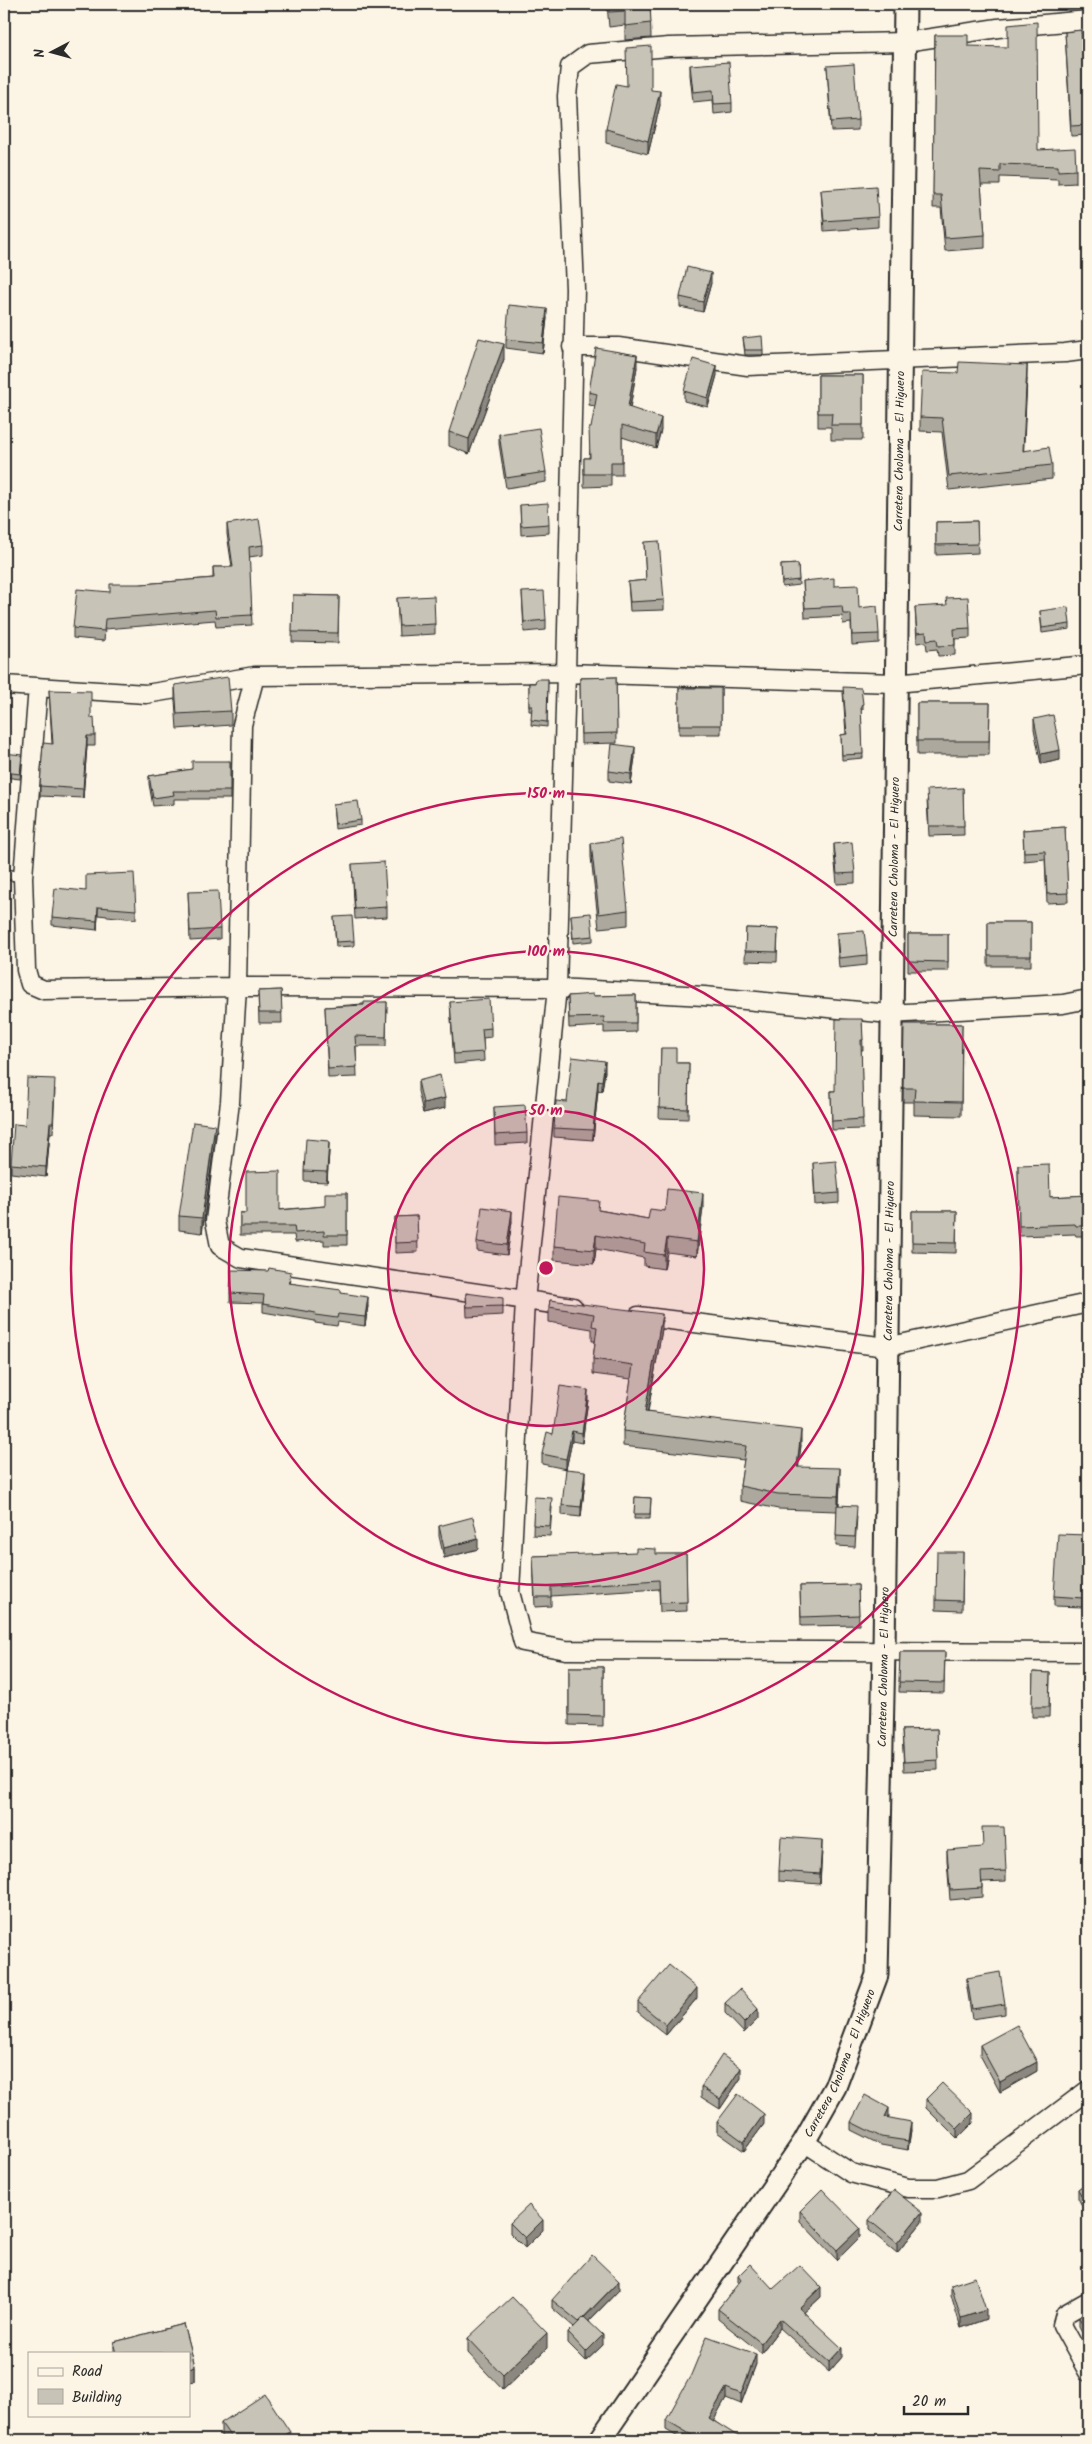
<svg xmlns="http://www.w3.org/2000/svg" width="1092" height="2444" viewBox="0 0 1092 2444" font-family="Kalam,sans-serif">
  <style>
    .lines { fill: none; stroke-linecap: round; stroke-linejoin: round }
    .service-casing { stroke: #2b2b2b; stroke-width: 12 }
    .minor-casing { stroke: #2b2b2b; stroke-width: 21 }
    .tertiary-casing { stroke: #2b2b2b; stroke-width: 25 }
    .service { stroke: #fcf5e5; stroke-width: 9 }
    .minor { stroke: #fcf5e5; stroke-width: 18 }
    .tertiary { stroke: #fcf5e5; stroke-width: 21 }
    .wall { fill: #aca89d; stroke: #2b2b2b }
    .shaded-wall { fill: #8c8880; stroke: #2b2b2b }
    .building { fill: #c8c3b7; stroke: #2b2b2b }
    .ring { fill: none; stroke: #c2185b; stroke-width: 2.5 }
    .labels { text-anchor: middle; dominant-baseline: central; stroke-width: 5; stroke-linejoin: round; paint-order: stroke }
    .street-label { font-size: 12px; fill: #2b2b2b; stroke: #fcf5e5 }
    .centre { fill: #c2185b; stroke: #fcf5e5; stroke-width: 2.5 }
    .ring-label { font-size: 15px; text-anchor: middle; font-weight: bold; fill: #c2185b; stroke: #fcf5e5; stroke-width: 5; stroke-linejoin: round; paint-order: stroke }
  </style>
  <rect width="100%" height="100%" fill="#fcf5e5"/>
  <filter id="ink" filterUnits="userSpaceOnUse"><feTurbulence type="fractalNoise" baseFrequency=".02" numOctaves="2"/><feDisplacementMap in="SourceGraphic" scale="10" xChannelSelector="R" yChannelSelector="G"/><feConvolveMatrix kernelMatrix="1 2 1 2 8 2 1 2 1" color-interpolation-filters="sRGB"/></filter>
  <g filter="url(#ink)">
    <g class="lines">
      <g class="service-casing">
        <path id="service" d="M4 874 23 877"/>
      </g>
      <g class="minor-casing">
        <path id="minor" d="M1088 20 998 28 905 42 669 47 588 54 570 67 567 96 575 289 566 673 557 988 525 1301 510 1592 523 1642 566 1650 1088 1652
          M572 347H618L748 366 1065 353 1088 350
          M255 676 242 725 237 987 230 1102 215 1221 220 1246 241 1258 573 1307
          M4 685 146 694 255 676 566 673 895 683 1088 665
          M38 687 23 877 26 970 30 984 44 990 237 987 557 988 704 996 890 1014 1063 1004 1088 999
          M638 1316 887 1347 1088 1303
          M804 2142 851 2173 908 2188H938L968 2180 1088 2090
          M1088 2301 1065 2314 1062 2325 1088 2372"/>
      </g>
      <g class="tertiary-casing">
        <g id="tertiary">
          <path id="s1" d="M600 2440 804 2142 835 2087 877 1975 884 1650 905 4"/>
        </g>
      </g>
      <use href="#service" class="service"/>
      <use href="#minor" class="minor"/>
      <use href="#tertiary" class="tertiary"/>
    </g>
    <path class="wall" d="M607 4H650L651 38 625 40V25L609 27Z
      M772 4H820V5Z
      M1065 32 1088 104V135L1071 136Z
      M935 35 968 46 1038 150 1076 170V183L1058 184V179L1000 177V185H981L985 235V248L945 251 941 208H933Z
      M690 65 732 103V112L714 114 713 100 693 102 690 75Z
      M827 66 858 120V130L831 131Z
      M627 86 651 90 660 105 648 154 606 143V129Z
      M821 190 878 217V227L824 231Z
      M711 283 703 312 680 307V297Z
      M547 318 543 353 506 348V339Z
      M743 338 763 350V355H745Z
      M504 359 469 454 449 446V432Z
      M637 367 630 408 661 430 656 448 622 437V475H611V486L584 487V458H589L595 406 589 405V392Z
      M717 375 708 407 684 401V391Z
      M818 375H863V440H831V427H818Z
      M1027 379 1023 450 1052 465V479L949 490 942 432 920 431V417Z
      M499 434 546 472V482L506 488 499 444Z
      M520 505 549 524V533L521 535Z
      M977 521 978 553 936 555V522Z
      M227 524 263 545V555L249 557 252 625 216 627 215 620 105 629 104 641 73 638V628L110 592 142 584 213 578V567H232L227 534Z
      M644 542 664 600V610L630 611 628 582 646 580Z
      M798 564 799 585 782 587 781 565Z
      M803 581 834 586 859 608 879 634V643L852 645 851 623 843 624 842 616 805 618Z
      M522 592 546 620V630L524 632Z
      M293 595 339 596 338 643 292 642Z
      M397 598 435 624V634L399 636Z
      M915 607 970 628V638L955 639V655L938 656 937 649 927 650 926 642 917 643Z
      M1040 611 1070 624V629L1042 633Z
      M616 677 617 743 581 744 580 678Z
      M548 679 547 727 531 725 532 711H529V683H535Z
      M175 685 231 711V725L177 729 175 700Z
      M679 688H721V734H679Z
      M49 690 91 718 95 736V746H87L83 798 40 796V786L52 744Z
      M843 692 863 704V709H861L863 758 842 760 841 735 846 734Z
      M917 703H990L989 755H917Z
      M1034 719 1060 760 1041 764 1034 729Z
      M4 753 22 760 20 779 4 777Z
      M635 757 631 784 609 781V771Z
      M230 761V799H174V804L153 806 149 784V776L192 769Z
      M963 788 964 835 929 836 927 800Z
      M333 804 361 820V825L335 829Z
      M1065 827 1068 902 1047 903 1045 859 1024 861 1023 830Z
      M591 843 628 910V925L599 928 591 857Z
      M834 844 855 873V883L837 884 834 853Z
      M352 864 387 907V917L355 919Z
      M86 891 136 910V919L98 915 97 930 52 925V917Z
      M188 892 220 929V939L190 941Z
      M571 915 593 936V941L573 943Z
      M334 917 354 941V946L336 947Z
      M988 922H1031V966H988Z
      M746 928 778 929 777 962 745 961Z
      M837 933 867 955V965L839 968 837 943Z
      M908 934H948V971H908Z
      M281 990 282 1023H259L258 991Z
      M636 995V1032L604 1033V1026L569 1028 568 996H593Z
      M387 1002 386 1046H356L357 1077 328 1078 325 1007Z
      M450 1002 491 1028V1037L483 1038 484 1061 454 1064Z
      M862 1019 863 1050H861L863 1129 832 1130 831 1091H835Z
      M904 1024H962L961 1116 914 1115V1102H903Z
      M661 1048 676 1063H689L688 1119 659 1118Z
      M605 1071 602 1091 598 1090 593 1140 554 1137V1128Z
      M418 1081 445 1108 423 1113 418 1091Z
      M55 1089 53 1133H50L46 1177 11 1173V1164L25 1125Z
      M494 1107 527 1133V1143L495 1145Z
      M215 1140 202 1233 179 1230V1216Z
      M329 1151 327 1182 304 1181V1171Z
      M813 1163 839 1193V1203L815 1205Z
      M1018 1165 1050 1197 1088 1195V1236H1076L1075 1234 1019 1236Z
      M347 1193V1245H324V1240L295 1242 294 1235H240V1213L325 1206Z
      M703 1207 697 1256 667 1252 664 1269 644 1266V1258L596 1249 594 1264 554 1260V1246L599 1210 648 1219 665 1211Z
      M912 1211H957L956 1253 912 1252Z
      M417 1216 418 1252 395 1253V1217Z
      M512 1221 507 1255 477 1251V1242Z
      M291 1280 290 1283 341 1293 368 1306 365 1326 338 1322 337 1326 315 1323V1321L263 1312V1303L230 1302V1293Z
      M466 1293 503 1306V1315L467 1317Z
      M550 1300 662 1329 648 1412 801 1445 798 1467 840 1483 839 1506 857 1516 855 1547 836 1546 837 1511 778 1509 740 1501V1486L744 1460 623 1446V1431L631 1379 593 1374V1359L595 1341H592V1329L549 1322V1307Z
      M588 1400 582 1443 572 1441 566 1469 542 1464V1454L553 1434Z
      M585 1481 581 1517 562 1515V1505Z
      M534 1497 552 1507 550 1536 533 1535Z
      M635 1497 651 1498 650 1519H634Z
      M439 1526 478 1549 444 1558 439 1536Z
      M1087 1545 1083 1607 1054 1606V1596Z
      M963 1552 962 1611 936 1610V1600Z
      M686 1554 687 1611 660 1612 659 1589 551 1596V1606L535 1607 533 1556Z
      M858 1585 859 1625 801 1626 800 1586Z
      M900 1652H945L944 1693 899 1692Z
      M569 1667H603V1726L569 1725Z
      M1033 1672 1050 1673 1049 1717H1032Z
      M937 1729 938 1770 904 1771 902 1730Z
      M822 1849 820 1884 779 1881V1871Z
      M947 1850 1006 1871V1881L982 1882V1897L950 1900 947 1860Z
      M967 1978 1005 2004V2014L972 2019 967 1988Z
      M697 1998 666 2035 638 2012V2002Z
      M725 2003 758 2019 744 2033 725 2013Z
      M980 2045 1037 2071 1000 2092 980 2055Z
      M741 2078 720 2109 701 2097V2087Z
      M926 2099 973 2123 957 2139 926 2108Z
      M889 2116 888 2118 911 2130 908 2150 881 2145 851 2130V2122Z
      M717 2122 764 2124 744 2151 717 2132Z
      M1088 2182V2218L1078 2198V2189Z
      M800 2211 860 2237 837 2260 800 2221Z
      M869 2220 922 2222 897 2253 869 2230Z
      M510 2223 543 2230 525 2248 510 2233Z
      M738 2276 773 2289 821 2297 804 2312 842 2357 829 2372 780 2328 761 2353 718 2319V2309L738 2285Z
      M951 2285 986 2319 961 2328 951 2295Z
      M619 2290 589 2321 603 2345 586 2361 568 2343V2333L574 2327 552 2308V2300Z
      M1088 2312V2344L1079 2326V2317Z
      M184 2324 195 2366V2381L189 2382V2353H114V2342Z
      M468 2338 547 2348 503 2390 468 2353Z
      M756 2364 741 2404 726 2398 713 2420 739 2440H683L666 2430V2420Z
      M221 2423 290 2440H223L221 2438Z"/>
    <path class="shaded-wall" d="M660 91V105L648 154V141Z
      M711 273V283L703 312V302Z
      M547 309V318L543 353V343Z
      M504 344V359L469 454V439Z
      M637 355V367L628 419V407Z
      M1027 365V379L1023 465V451Z
      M717 366V375L708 407V398Z
      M661 418V430L656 448V435Z
      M87 736V746L83 798V789Z
      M635 747V757L631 784V774Z
      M1060 750V760L1041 764V754Z
      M98 907V915L97 930V921Z
      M605 1061V1071L602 1091V1081Z
      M598 1080V1090L593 1140V1130Z
      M445 1098V1108L423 1113V1103Z
      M50 1123V1133L46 1177V1167Z
      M215 1125V1140L202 1233V1218Z
      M329 1141V1151L327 1182V1172Z
      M703 1193V1207L697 1256V1242Z
      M512 1211V1221L507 1255V1245Z
      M596 1235V1249L594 1264V1250Z
      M667 1238V1252L664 1269V1255Z
      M368 1297V1306L365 1326V1317Z
      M662 1314V1329L645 1427V1412Z
      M588 1390V1400L582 1443V1433Z
      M801 1430V1445L797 1482V1467Z
      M572 1431V1441L566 1469V1459Z
      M840 1468V1483L838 1511V1496Z
      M585 1471V1481L581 1517V1507Z
      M1087 1535V1545L1083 1607V1598Z
      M478 1539V1549L444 1558V1548Z
      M822 1840V1849L820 1884V1874Z
      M697 1988V1998L666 2035V2025Z
      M758 2009V2019L744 2033V2023Z
      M1037 2062V2071L1000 2092V2082Z
      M741 2068V2078L720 2109V2099Z
      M889 2108V2116L885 2126V2117Z
      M973 2113V2123L957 2139V2129Z
      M764 2114V2124L744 2151V2142Z
      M911 2122V2130L908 2150V2141Z
      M922 2212V2222L897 2253V2243Z
      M543 2220V2230L525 2248V2238Z
      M860 2228V2237L837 2260V2250Z
      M619 2281V2290L579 2331V2323Z
      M821 2287V2297L799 2317V2308Z
      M986 2310V2319L961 2328V2318Z
      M780 2319V2328L761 2353V2343Z
      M547 2333V2348L503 2390V2375Z
      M603 2335V2345L586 2361V2352Z
      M842 2348V2357L829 2372V2362Z
      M756 2354V2364L741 2404V2394Z
      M195 2366V2381L189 2382V2368Z
      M726 2388V2398L709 2428V2418Z
      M290 2432V2440H277Z"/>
    <path class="building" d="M609 4H650L651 23 625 26V11L609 12Z
      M1037 22 1038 150 1075 148 1076 170 1058 171V166L1000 164V172L980 171 985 235 945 238 941 195H933L935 35H968V46L1008 47V25Z
      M1081 30 1088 104V125L1071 126 1065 32Z
      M651 46V90L660 91 648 141 606 129 616 84 627 86 626 48Z
      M729 62 732 103 714 104 713 90 693 92 690 65Z
      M854 64 858 120 831 122 827 66Z
      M876 186 878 217 824 221 821 190Z
      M687 267 711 273 703 302 680 297Z
      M509 305 547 309 543 343 506 339Z
      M762 336 763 350H745L743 338Z
      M479 338 504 344 469 439 449 432Z
      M596 348 637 355 628 407 661 418 656 435 622 425V462H611V474H584V458H590L589 428H591L597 394 589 392Z
      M693 359 717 366 708 398 684 391Z
      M959 362 1027 365 1023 451 1049 447 1052 465 949 476 942 418 920 417 922 372 958 373Z
      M818 375H863V425H831L832 413H818Z
      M539 428 546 472 506 478 499 434Z
      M548 503 549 524 521 526 520 505Z
      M259 519 263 545 249 547 252 615 216 617 215 610 105 619 104 631 73 628 77 589 110 592V584H142L214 578 213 567H233L227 524Z
      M977 521 978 544 936 545V522Z
      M659 541 664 600 630 602 628 582 646 580 644 542Z
      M798 564 799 580 782 582 781 565Z
      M834 578V586L858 585 859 608 877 606 879 634 852 635 851 614H843L842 606 805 608 803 581Z
      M544 591 546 620 524 622 522 592Z
      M293 595 339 596 338 633 292 632Z
      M434 596 435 624 399 626 397 598Z
      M968 597 970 628 954 629 955 645 938 646 937 639 927 640 926 632 917 633 915 607 947 605 946 598Z
      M1068 607 1070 624 1042 628 1040 611Z
      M228 677 231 711 177 714 175 685Z
      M616 677 617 733 581 734 580 678Z
      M536 679H548L547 722 531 720 532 706H529V683H535Z
      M843 687 861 688 863 704 861 705 863 754 842 755 841 735 847 734Z
      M679 688H721V725H679Z
      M49 690 91 691V718L94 717 95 736H87L83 789 40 786 43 743 53 744Z
      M917 703H990L989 741H917Z
      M1053 715 1060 750 1041 754 1034 719Z
      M612 744 635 747 631 774 609 771Z
      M4 753 22 755 20 774 4 772Z
      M192 761H230V791H173L174 795 153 798 149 776 192 769Z
      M963 788 964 826H929L927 790Z
      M358 801 361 820 335 824 333 804Z
      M1065 827 1068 893 1047 894 1045 851 1024 852 1023 830Z
      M621 839 628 910 599 914 591 843Z
      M852 842 855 873 837 874 834 844Z
      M384 862 387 907 355 909 352 864Z
      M134 873 136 910 98 907 97 921 52 917 55 888 86 891V875Z
      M218 891 220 929 190 931 188 892Z
      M591 913 593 936 573 938 571 915Z
      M352 916 354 941 336 942 334 917Z
      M988 922H1031V956H988Z
      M746 928 778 929 777 952 745 951Z
      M864 931 867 955 839 958 837 933Z
      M908 934H948V962L908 961Z
      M281 990 282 1013H259L258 991Z
      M593 994V996L636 995V1023H604V1017L569 1018 568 996Z
      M489 999 491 1028 482 1029 484 1052 454 1054 450 1002Z
      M364 1002H387L386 1037 355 1036 357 1067 328 1069 325 1007 364 1005Z
      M836 1019H862L863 1040H861L863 1119 832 1121 831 1091H835Z
      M904 1024H962L961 1102 914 1101 915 1088H903Z
      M661 1048H676V1063H689L688 1109 659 1108Z
      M572 1057 605 1061 602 1081 598 1080 593 1130 554 1128 556 1101 567 1102Z
      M440 1075 445 1098 423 1103 418 1081Z
      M27 1078 55 1079 53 1123H50L46 1167 11 1164 14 1124 25 1125Z
      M525 1105 527 1133 495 1135 494 1107Z
      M193 1122 215 1125 202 1218 179 1216Z
      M306 1139 329 1141 327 1172 304 1171Z
      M836 1161 839 1193 815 1195 813 1163Z
      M1049 1164 1050 1197 1088 1195V1226H1076L1075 1224 1019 1226 1018 1165Z
      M280 1171V1210L325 1206V1193H347V1235H324V1231L295 1233 294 1226H240V1213H246V1172Z
      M667 1189 703 1193 697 1242 667 1238 664 1255 644 1252 645 1244 596 1235 594 1250 554 1246 558 1197 599 1201 598 1210 648 1219 650 1209 665 1211Z
      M482 1207 512 1211 507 1245 477 1242Z
      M912 1211H957L956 1243 912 1242Z
      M417 1216 418 1242 395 1243V1217Z
      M269 1268 291 1272 289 1283 341 1290V1293L368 1297 365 1317 338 1314 337 1318 315 1315 316 1313 263 1304 264 1295 230 1293 231 1270 268 1271Z
      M466 1293 503 1298V1306L467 1307Z
      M550 1300 662 1314 645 1412 801 1430 797 1467 840 1468 838 1496 778 1494 740 1486 746 1446 623 1431 633 1365 593 1359 597 1327 592 1326 594 1314 549 1307Z
      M560 1386 588 1390 582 1433 572 1431 566 1459 542 1454 547 1432 553 1434Z
      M566 1469 585 1471 581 1507 562 1505Z
      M534 1497 552 1498 550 1526 533 1525Z
      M635 1497 651 1498 650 1514H634Z
      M837 1505 857 1506 855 1537 836 1536Z
      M473 1517 478 1539 444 1548 439 1526Z
      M1058 1534 1087 1535 1083 1598 1054 1596Z
      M636 1548 656 1549V1554H686L687 1602 660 1603 659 1580 551 1587V1597H535L533 1556 636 1552Z
      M937 1552H963L962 1601 936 1600Z
      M858 1585 859 1615 801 1617 800 1586Z
      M900 1652H945L944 1683 899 1682Z
      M569 1667H603V1716L569 1715Z
      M1033 1672 1050 1673 1049 1707H1032Z
      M937 1729 938 1760 904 1762 902 1730Z
      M982 1827H1004L1006 1871 981 1872 982 1888 950 1890 947 1850 983 1847Z
      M781 1837 822 1840 820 1874 779 1871Z
      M669 1965 697 1988 666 2025 638 2002Z
      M1000 1972 1005 2004 972 2009 967 1978Z
      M740 1989 758 2009 744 2023 725 2003Z
      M1017 2025 1037 2062 1000 2082 980 2045Z
      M722 2055 741 2068 720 2099 701 2087Z
      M942 2083 973 2113 957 2129 926 2099Z
      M738 2094 764 2114 744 2142 717 2122Z
      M865 2095 889 2108 885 2117 911 2122 908 2141 881 2137 851 2122Z
      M1088 2182V2208L1078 2189Z
      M822 2189 860 2228 837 2250 800 2211Z
      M894 2190 922 2212 897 2243 869 2220Z
      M529 2205 543 2220 525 2238 510 2223Z
      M592 2255 619 2281 579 2322 552 2300Z
      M750 2264 773 2289 800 2265 821 2287 799 2308 842 2348 829 2362 780 2319 761 2343 718 2309 741 2280 738 2276Z
      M975 2277 986 2310 961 2318 951 2285Z
      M512 2297 547 2333 503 2375 468 2338Z
      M1088 2312V2335L1079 2317Z
      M584 2317 603 2335 586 2352 568 2333Z
      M184 2324 195 2366 189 2368V2353H117L114 2342Z
      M707 2336 756 2354 741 2394 726 2388 709 2418 739 2437 737 2440H700L666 2420 691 2375Z
      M265 2394 290 2432 277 2440H233L221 2423Z"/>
  </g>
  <circle cx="546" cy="1268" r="158" fill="#c2185b" fill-opacity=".12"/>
  <g class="ring">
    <circle cx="546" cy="1268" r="158"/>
    <circle cx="546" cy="1268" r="317"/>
    <circle cx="546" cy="1268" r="475"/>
  </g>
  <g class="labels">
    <g class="street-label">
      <text stroke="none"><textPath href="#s1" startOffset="2068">Carretera Choloma - El Higuero</textPath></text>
      <text stroke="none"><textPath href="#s1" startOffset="1662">Carretera Choloma - El Higuero</textPath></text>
      <text stroke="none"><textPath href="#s1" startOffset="1258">Carretera Choloma - El Higuero</textPath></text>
      <text stroke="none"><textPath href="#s1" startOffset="852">Carretera Choloma - El Higuero</textPath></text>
      <text stroke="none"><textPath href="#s1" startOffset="448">Carretera Choloma - El Higuero</textPath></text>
    </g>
  </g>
  <circle cx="546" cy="1268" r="8" class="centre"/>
  <g class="ring-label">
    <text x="546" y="798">150 m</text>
    <text x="546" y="956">100 m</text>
    <text x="546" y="1115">50 m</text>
  </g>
  <rect width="1092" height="2444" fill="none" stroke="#fcf5e5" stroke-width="20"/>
  <rect x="10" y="10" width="1072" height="2424" fill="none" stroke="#2b2b2b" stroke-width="2" filter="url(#ink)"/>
  <rect x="28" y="2352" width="162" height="65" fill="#fcf5e5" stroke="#a8a49b"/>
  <rect x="38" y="2368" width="25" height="8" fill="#fcf5e5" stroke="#a8a49b"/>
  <text x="72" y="2376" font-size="15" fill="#2b2b2b">Road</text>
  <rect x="38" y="2389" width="25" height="15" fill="#c8c3b7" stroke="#a8a49b"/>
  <text x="72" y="2402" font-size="15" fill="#2b2b2b">Building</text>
  <g transform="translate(52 52) rotate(264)" stroke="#fcf5e5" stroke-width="4" paint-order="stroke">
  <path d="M0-4L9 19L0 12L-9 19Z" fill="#2b2b2b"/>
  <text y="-8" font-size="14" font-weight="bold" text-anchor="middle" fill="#2b2b2b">N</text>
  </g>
  <path d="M904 2406v8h64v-8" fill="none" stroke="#2b2b2b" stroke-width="2.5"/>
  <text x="912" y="2406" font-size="15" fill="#2b2b2b" stroke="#fcf5e5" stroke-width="4" paint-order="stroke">20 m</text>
</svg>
